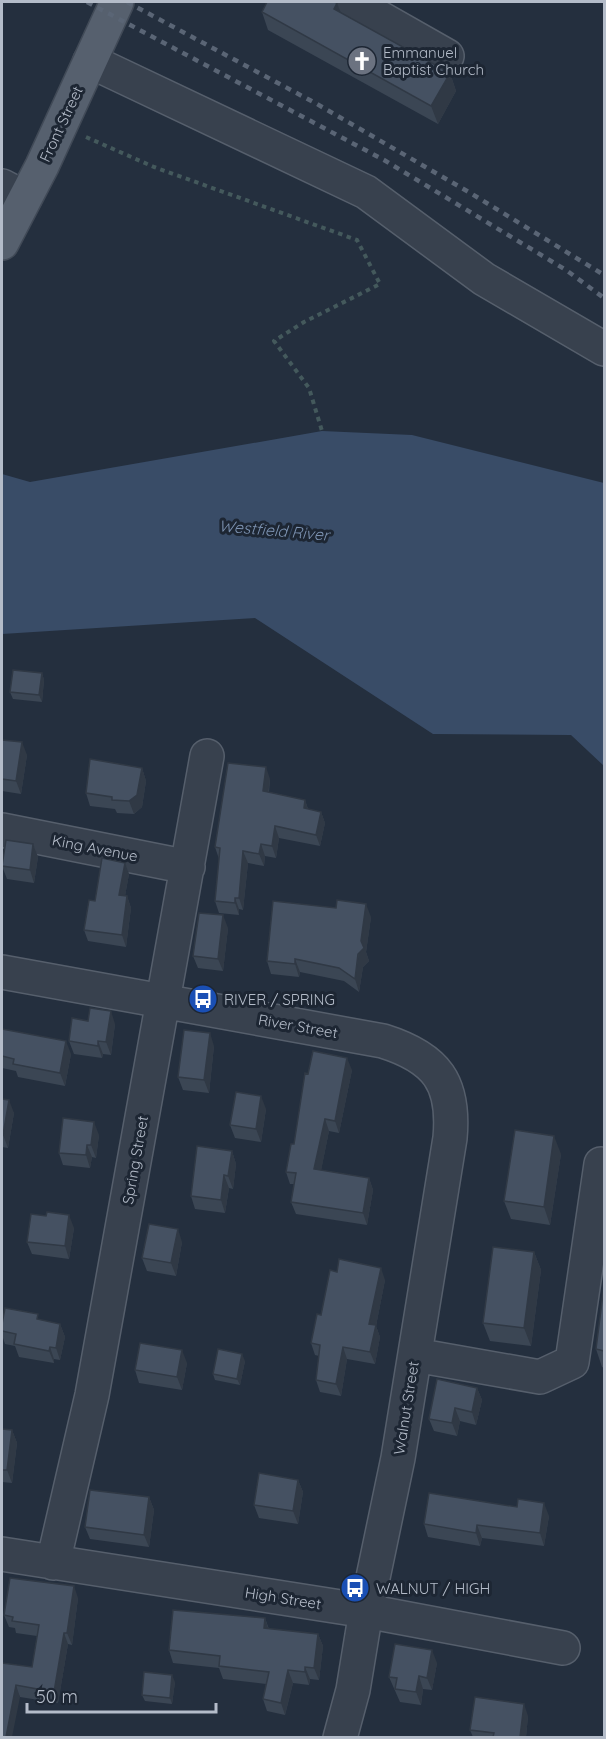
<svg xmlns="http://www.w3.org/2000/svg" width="606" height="1739" viewBox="0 0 606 1739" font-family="Quicksand,sans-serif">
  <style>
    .water { fill: #394c67 }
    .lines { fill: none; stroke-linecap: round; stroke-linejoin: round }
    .minor-casing { stroke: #565f6c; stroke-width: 36 }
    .major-casing { stroke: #414a57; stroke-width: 36 }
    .path { stroke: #44595c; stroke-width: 4; stroke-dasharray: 4.5 4.5; stroke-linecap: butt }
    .minor { stroke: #38414e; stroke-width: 33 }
    .major { stroke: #56606e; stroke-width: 33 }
    .rail { stroke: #5a6575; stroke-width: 4.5; stroke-dasharray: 6 6; stroke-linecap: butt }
    .wall { fill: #3b4654 }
    .shaded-wall { fill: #303945 }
    .building { fill: #455162; stroke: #303945; stroke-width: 1.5 }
    .labels { text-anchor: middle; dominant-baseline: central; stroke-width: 6; stroke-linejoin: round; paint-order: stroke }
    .poi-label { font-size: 15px; fill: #b4bcc9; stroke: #1d2633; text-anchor: start }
    .street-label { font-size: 15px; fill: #b4bcc9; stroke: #1d2633 }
    .water-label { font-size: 16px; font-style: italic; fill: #7c92b1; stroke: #1d2633 }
  </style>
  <rect width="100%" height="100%" fill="#242f3e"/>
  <path class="water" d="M322 431 412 435 604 483V766L571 735 433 734 255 618 2 634V474L30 482Z"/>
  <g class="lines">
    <g class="minor-casing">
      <path id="minor" d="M352 2 447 56
        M90 61 366 192 484 279 604 349
        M2 186 25 198
        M2 830 188 867
        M2 972 383 1041C437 1058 455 1083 450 1138L398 1458 366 1611 353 1690 340 1738
        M415 1355 540 1377 572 1362 601 1164
        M2 1554 366 1611 563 1648
        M53 1563 92 1395 207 756"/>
    </g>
    <g class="major-casing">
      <path id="major" d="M2 243 42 166 117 2"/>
    </g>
    <path class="path" d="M86 137 154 167 357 240 380 284 304 322 274 341 309 388 322 431"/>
    <use href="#minor" class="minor"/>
    <use href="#major" class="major"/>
    <path class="rail" d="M87 2 384 160 566 270 604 298
      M127 2 317 104 472 194 604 275"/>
  </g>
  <path class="wall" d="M337 3 340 12 450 73 456 91 438 124 268 30 262 12Z
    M42 673 44 680 42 702 13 699 10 692Z
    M2 740 27 755 21 794 2 791Z
    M142 768 146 781 142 807 134 814 117 813 115 809 90 806 86 793Z
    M270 779 269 792 305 800 308 809 321 812 325 823 320 846 279 838 276 858 265 856 264 866 248 863 243 910 239 909V915L219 913 215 901 219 859 215 847Z
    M33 844 38 857 34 883 7 879 2 866Z
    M125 863 129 874 125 896H127L131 908 126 947 88 941 84 930 95 901Z
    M371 917 366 952 369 961 363 967 359 992 344 981 300 972 299 977 271 974 267 961Z
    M228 928 223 971 198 968 193 956Z
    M115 1024 111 1055 103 1054 102 1058 74 1054 69 1041Z
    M2 1029 71 1054 65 1086 18 1077 16 1071 2 1068Z
    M214 1046 209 1093 183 1090 178 1077Z
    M352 1070 339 1133 329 1131 321 1170 369 1178 373 1190 367 1225 296 1214 291 1202 294 1184H290L286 1172 294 1144 308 1074Z
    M2 1099 14 1113 8 1148 2 1147Z
    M266 1109 261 1142 235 1138 230 1125Z
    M99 1135 96 1158 92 1157 90 1168 63 1165 59 1153Z
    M232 1151 236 1164 233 1189 229 1188 225 1213 195 1209 191 1196Z
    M561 1154 550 1225 511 1219 504 1201Z
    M74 1228 69 1259 32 1254 27 1242Z
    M182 1242 176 1276 147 1271 142 1258Z
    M534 1252 541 1270 531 1346 490 1341 483 1323Z
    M337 1272 385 1280 376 1326 380 1337 375 1364 347 1359 341 1396 320 1392 316 1380 319 1356 315 1355 311 1343Z
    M604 1286V1368L602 1367 596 1349Z
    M40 1320 60 1324 65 1337 60 1360 54 1359V1363L19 1357 15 1346 5 1344 2 1335V1324Z
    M245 1361 240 1385 215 1380 213 1374Z
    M187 1363 182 1390 139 1383 135 1370Z
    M477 1388 482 1400 476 1425 460 1421 457 1436 434 1431 429 1419Z
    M2 1429 12 1430 17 1443 12 1483 2 1482Z
    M298 1480 303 1492 298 1524 259 1518 254 1505Z
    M149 1497 154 1510 149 1547 90 1539 85 1527Z
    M517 1507 549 1516 544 1546 482 1538 480 1546 428 1537 424 1524Z
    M78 1598 72 1645 68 1644 58 1703 20 1697 2 1663 32 1667 37 1636 16 1633 15 1628 9 1627 4 1615Z
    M265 1618 269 1629 318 1634 323 1646 319 1680 310 1679 309 1685 293 1683 285 1715 267 1711 263 1699 266 1684 223 1679 219 1668 173 1663 169 1650Z
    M437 1663 432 1690 423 1689 421 1705 400 1702 389 1677Z
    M175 1682 172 1704 145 1701 142 1695Z
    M528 1716 526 1737H473L470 1730Z"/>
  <path class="shaded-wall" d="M337 3 344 21 334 9Z
    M450 73 456 91 438 124 431 106Z
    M42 673 44 680 42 702 39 695Z
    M22 742 27 755 21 794 16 781Z
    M266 767 270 779 267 803 263 791Z
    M142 768 146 781 142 807 134 814 129 801Z
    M305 800 309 812 304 808Z
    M321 812 325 823 320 846 316 835Z
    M275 826 279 838 276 858 272 846Z
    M33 844 38 857 34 883 30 870Z
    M261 844 265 856 264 866 259 854Z
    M243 851 248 863 243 910 239 898Z
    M125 863 129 874 123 907 119 895Z
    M127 896 131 908 126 947 122 935Z
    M235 898 239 909V915L235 903Z
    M366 904 371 917 366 952 369 961 363 967 359 992 355 979Z
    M223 915 228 928 223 971 218 959Z
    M295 959 300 972 299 977 295 964Z
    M111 1011 115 1024 111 1055 106 1042Z
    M210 1033 214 1046 209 1093 204 1080Z
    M66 1041 71 1054 65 1086 60 1073Z
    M98 1041 103 1054 102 1058 98 1046Z
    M347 1058 352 1070 339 1133 335 1121Z
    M261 1096 266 1109 261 1142 256 1129Z
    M9 1100 14 1113 8 1148 3 1135Z
    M325 1119 329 1131 319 1181 314 1169Z
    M94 1122 99 1135 96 1158 91 1145Z
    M554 1136 561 1154 550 1225 544 1207Z
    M87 1145 92 1157 90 1168 86 1155Z
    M232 1151 236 1164 233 1189 228 1176Z
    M224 1175 229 1188 225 1213 221 1200Z
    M369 1178 373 1190 367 1225 363 1213Z
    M69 1215 74 1228 69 1259 65 1246Z
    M178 1229 182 1242 176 1276 171 1263Z
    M534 1252 541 1270 531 1346 524 1328Z
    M381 1268 385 1280 376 1326 380 1337 375 1364 370 1352 369 1324Z
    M60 1324 65 1337 60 1360 56 1348Z
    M50 1347 54 1359V1363L49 1351Z
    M343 1347 347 1359 341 1396 336 1384Z
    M182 1350 187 1363 182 1390 177 1377Z
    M242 1354 245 1361 240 1385 237 1379Z
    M477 1388 482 1400 476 1425 472 1412Z
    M455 1408 460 1421 457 1436 452 1423Z
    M12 1430 17 1443 12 1483 7 1470Z
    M298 1480 303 1492 298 1524 293 1511Z
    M149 1497 154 1510 149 1547 144 1535Z
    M544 1503 549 1516 544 1546 540 1533Z
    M477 1525 482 1538 480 1546 476 1533Z
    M74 1586 78 1598 72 1645 67 1633Z
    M265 1618 269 1631 264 1628Z
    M64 1633 68 1644 58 1703 54 1692Z
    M318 1634 323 1646 319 1680 314 1668Z
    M432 1650 437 1663 432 1690 427 1678Z
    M305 1667 310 1679 309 1685 305 1672Z
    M288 1670 293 1683 285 1715 281 1703Z
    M172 1675 175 1682 172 1704 170 1698Z
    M419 1676 423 1689 421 1705 416 1692Z
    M16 1685 20 1697 12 1737H6Z
    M524 1704 528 1716 526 1737H520Z"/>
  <path class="building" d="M267 2H334L337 3 334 9 450 73 431 106 262 12Z
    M13 670 42 673 39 695 10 692Z
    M2 740 22 742 16 781 2 779Z
    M90 759 142 768 137 795 129 801 112 800V797L86 793Z
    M228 763 266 767 263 791 305 800 304 808 321 812 316 835 275 826 272 846 261 844 259 854 243 851 239 898H235V903L215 901 220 848 215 847Z
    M6 840 33 844 30 870 2 866Z
    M102 858 125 863 119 895 127 896 122 935 84 930 89 900 95 901Z
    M337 900 366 904 361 941 364 948 358 954 355 979 339 968 295 959V964L267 961 273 901 336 908Z
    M199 913 223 915 218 959 193 956Z
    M90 1008 111 1011 106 1042 98 1041V1046L69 1041 72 1018 88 1021Z
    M2 1029 66 1041 60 1073 13 1064 14 1059 2 1056Z
    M184 1030 210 1033 204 1080 178 1077Z
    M313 1051 347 1058 335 1121 325 1119 314 1169 369 1178 363 1213 291 1202 296 1173 286 1172 291 1144H294L305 1073 308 1074Z
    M236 1092 261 1096 256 1129 230 1125Z
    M2 1099 9 1100 3 1135H2Z
    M63 1118 94 1122 91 1145H87L86 1155 59 1153Z
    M515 1130 554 1136 544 1207 504 1201Z
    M197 1146 232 1151 228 1176 224 1175 221 1200 191 1196Z
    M47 1212 69 1215 65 1246 27 1242 31 1214 46 1216Z
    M149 1224 178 1229 171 1263 142 1258Z
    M493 1247 534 1252 524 1328 483 1323Z
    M339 1259 381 1268 369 1324 376 1325 370 1352 343 1347 336 1384 316 1380 320 1345 311 1343 317 1314 321 1315 330 1270 337 1272Z
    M604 1286V1351L596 1349Z
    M5 1308 38 1314 37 1319 60 1324 56 1348 50 1347 49 1351 14 1344 16 1334 2 1331V1324Z
    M140 1343 182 1350 177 1377 135 1370Z
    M218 1349 242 1354 237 1379 213 1374Z
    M437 1379 477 1388 472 1412 455 1408 452 1423 429 1419Z
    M2 1429 12 1430 7 1470H2Z
    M259 1473 298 1480 293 1511 254 1505Z
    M90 1490 149 1497 144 1535 85 1527Z
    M429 1493 517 1507 518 1499 544 1503 540 1533 477 1525 476 1533 424 1524Z
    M10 1578 74 1586 67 1633H64L54 1692 16 1685 6 1737H2V1663L32 1667 39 1625 12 1621 13 1617 4 1615Z
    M173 1610 265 1618 264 1628 318 1634 314 1668 305 1667V1672L288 1670 281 1703 263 1699 269 1672 219 1666 220 1656 169 1650Z
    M395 1644 432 1650 427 1678 419 1676 416 1692 395 1689 397 1678 389 1677Z
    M144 1672 172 1675 170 1698 142 1695Z
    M475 1697 524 1704 520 1737H493L494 1733 470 1730Z"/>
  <defs>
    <g id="church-disc" transform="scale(1.5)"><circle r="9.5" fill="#6b7280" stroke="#1d2633"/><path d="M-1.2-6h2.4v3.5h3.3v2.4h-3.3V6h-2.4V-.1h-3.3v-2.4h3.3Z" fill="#fff"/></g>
    <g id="bus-disc" transform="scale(1.5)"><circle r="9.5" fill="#1a4fb4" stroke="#1d2633"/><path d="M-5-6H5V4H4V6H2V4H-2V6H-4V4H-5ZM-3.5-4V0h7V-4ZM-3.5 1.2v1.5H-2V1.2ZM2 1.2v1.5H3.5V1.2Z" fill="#fff"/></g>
  </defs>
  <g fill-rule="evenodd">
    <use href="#church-disc" x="362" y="61"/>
    <use href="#bus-disc" x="203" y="999"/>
    <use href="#bus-disc" x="355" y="1588"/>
  </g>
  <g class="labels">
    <g class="poi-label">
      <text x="383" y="52">Emmanuel<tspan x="383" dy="17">Baptist Church</tspan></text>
      <text x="224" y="999">RIVER / SPRING</text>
      <text x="376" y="1588">WALNUT / HIGH</text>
    </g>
    <g class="street-label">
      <text transform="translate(61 124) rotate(-65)">Front Street</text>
      <text transform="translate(95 848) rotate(11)">King Avenue</text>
      <text transform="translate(298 1026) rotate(10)">River Street</text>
      <text transform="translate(135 1160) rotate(-80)">Spring Street</text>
      <text transform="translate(406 1408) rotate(-81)">Walnut Street</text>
      <text transform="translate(283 1598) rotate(9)">High Street</text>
    </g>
    <g class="water-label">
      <text transform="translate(274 530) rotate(5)">Westfield River</text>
    </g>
  </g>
  <rect width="606" height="1739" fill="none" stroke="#b4bcc9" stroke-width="6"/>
  <path d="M27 1703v9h189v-9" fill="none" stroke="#b4bcc9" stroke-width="3"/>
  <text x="36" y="1703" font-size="18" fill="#b4bcc9" stroke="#1d2633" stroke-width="4.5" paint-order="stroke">50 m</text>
</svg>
